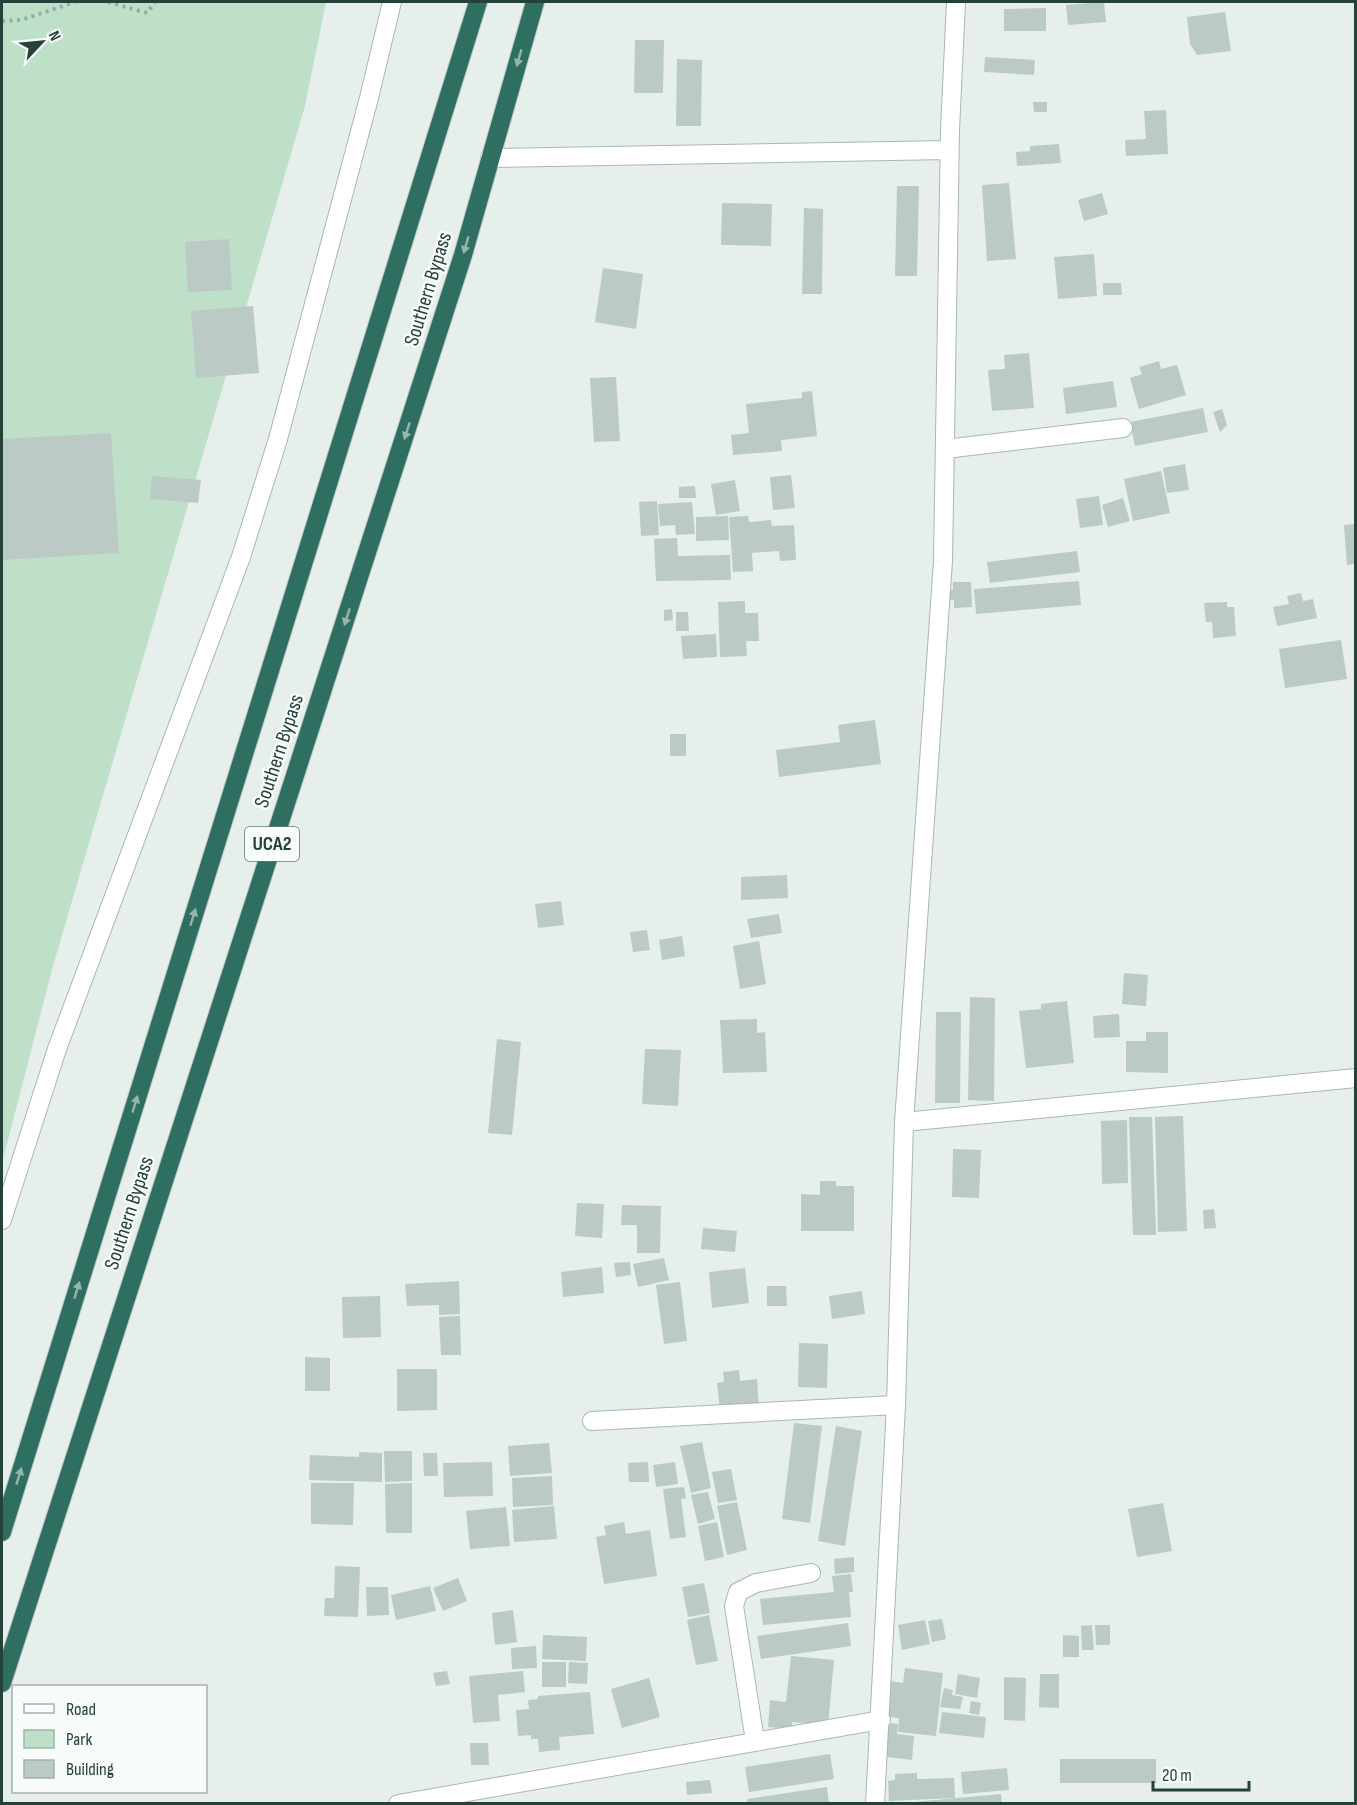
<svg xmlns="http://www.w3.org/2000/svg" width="1357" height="1805" viewBox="0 0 1357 1805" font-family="'Sofia Sans Condensed',sans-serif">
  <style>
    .green { fill: #bfe0c8 }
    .building { fill: #bbcac4 }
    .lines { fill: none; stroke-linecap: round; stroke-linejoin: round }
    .minor-casing { stroke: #a8b8b2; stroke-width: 20 }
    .highway-casing { stroke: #c2cac8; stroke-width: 20 }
    .path { stroke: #86b3a5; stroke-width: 4; stroke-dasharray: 3 4.5; stroke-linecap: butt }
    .minor { stroke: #fff; stroke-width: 18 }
    .highway { stroke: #2f6f62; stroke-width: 18 }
    .oneway { fill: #93b5ae }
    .labels { text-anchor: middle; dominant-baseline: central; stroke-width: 5; stroke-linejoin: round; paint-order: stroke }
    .shield { fill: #f7fbf9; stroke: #637a73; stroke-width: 1.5 }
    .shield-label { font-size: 20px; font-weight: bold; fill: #24423a }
    .street-label { font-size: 21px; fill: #24423a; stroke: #f7fbf9 }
  </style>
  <rect width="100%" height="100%" fill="#e6efeb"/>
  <path class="green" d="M2 2H326L305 106 53 966 2 1163Z"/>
  <path class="building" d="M1104 2 1106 22 1068 25 1066 5Z
    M1046 8V31H1004V9Z
    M1225 12 1231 51 1197 55 1190 44 1187 17Z
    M635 40H664L663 93H634Z
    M985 57 1035 60 1034 75 984 72Z
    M677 59 702 60 701 126H676Z
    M1033 102H1047V112H1034Z
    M1166 110 1168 154 1126 156 1125 140 1146 139 1144 111Z
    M1059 144 1061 163 1017 166 1016 152 1030 151V146Z
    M1009 183 1016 259 987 261 982 185Z
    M897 186H919L917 276H895Z
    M1102 193 1108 214 1084 221 1078 200Z
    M722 203 772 204 771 246 721 245Z
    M804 208 823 209 822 294H802Z
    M229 239 232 290 188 292 185 242Z
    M1094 254 1097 296 1058 299 1054 257Z
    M603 268 643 274 636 329 595 322Z
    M1103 283H1121L1122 295H1103Z
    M253 306 259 373 196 378 191 311Z
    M1029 353 1034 408 992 411 988 370 1005 369 1004 355Z
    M1159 361 1161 369 1177 365 1186 395 1139 409 1130 378 1142 374 1139 367Z
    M616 377 620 441 594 442 590 378Z
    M1113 381 1117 407 1066 414 1063 388Z
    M812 391 817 436 781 440 782 451 733 455 731 435 749 433 746 404 802 398V392Z
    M1203 408 1208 432 1135 446 1130 422Z
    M1222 409 1227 425 1220 432 1213 412Z
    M111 433 119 553 2 560V439Z
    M1185 464 1189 490 1167 493 1163 468Z
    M1161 471 1170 513 1133 521 1124 479Z
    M791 475 795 508 773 510 770 477Z
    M152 476 201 480 198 503 150 499Z
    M735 480 740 511 716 515 711 484Z
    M695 486 696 498H679V487Z
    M1099 496 1103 525 1080 528 1076 499Z
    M1123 498 1130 521 1108 527 1102 505Z
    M657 501 659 535 641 536 639 502Z
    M692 502 695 534 676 535 675 525 660 526 658 504Z
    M728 516 729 540 696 541V517Z
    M748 516 749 522 771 520 772 526 794 525 796 560 780 561 779 551 752 553 753 571 733 572 729 517Z
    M1356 524V564L1347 565 1344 525Z
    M677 538 678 556 730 555 731 580 656 581 654 539Z
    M1077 551 1080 572 990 583 987 562Z
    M1079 581 1081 605 976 614 974 589Z
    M953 582H971L972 607 954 608V600H948V590H953Z
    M1301 593 1303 601 1313 599 1317 618 1277 626 1273 607 1289 604 1287 596Z
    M745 601V613H758L759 641H746L747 656 720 657 718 602Z
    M1227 602V607H1234L1236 636 1213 638 1212 622H1206L1204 603Z
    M672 609 673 620 664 621V610Z
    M676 612H688L689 631H676Z
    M716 634 717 657 683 659 681 636Z
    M1341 640 1347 679 1285 688 1279 649Z
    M875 720 881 764 779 777 776 750 840 742 838 725Z
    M670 734H686V756H670Z
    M787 875 788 898 741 900V877Z
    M561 901 564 925 538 928 535 904Z
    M779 914 782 933 751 938 747 919Z
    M647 930 650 950 633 952 630 932Z
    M682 936 685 956 662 960 659 940Z
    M759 941 766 984 740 989 733 946Z
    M1124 973 1148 975 1146 1006 1122 1004Z
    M970 997 995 998 994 1101 968 1100Z
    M1067 1001 1074 1063 1026 1068 1019 1011 1041 1009V1004Z
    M936 1012H961L960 1103H935Z
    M1119 1014 1120 1037 1094 1038 1093 1016Z
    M757 1019V1033L765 1032 767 1072 723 1073 720 1020Z
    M1146 1032H1168V1073L1126 1072V1041H1146Z
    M497 1039 521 1042 512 1135 488 1133Z
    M645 1049 681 1050 678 1106 642 1104Z
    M1183 1116 1187 1231 1158 1232 1155 1117Z
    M1129 1117H1152L1156 1235H1133Z
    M1127 1120 1128 1183 1102 1184 1101 1121Z
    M953 1149 981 1150 979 1198 952 1197Z
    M820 1181H836V1186H854V1231H801V1194L820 1195Z
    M577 1203 604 1204 602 1238 575 1236Z
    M622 1205 661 1206 660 1253H637V1225H621Z
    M1214 1209 1216 1228 1204 1229 1203 1210Z
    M703 1228 737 1231 735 1252 701 1249Z
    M664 1258 669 1280 638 1287 633 1264Z
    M630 1262 631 1275 616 1277 614 1263Z
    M602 1267 604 1293 563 1297 561 1272Z
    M745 1268 749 1303 712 1308 709 1272Z
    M459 1281 460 1314 439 1315V1305L407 1306 405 1284Z
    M680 1282 687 1341 664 1344 656 1285Z
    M767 1286H786L787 1306H767Z
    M862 1291 865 1314 832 1319 829 1296Z
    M380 1296 381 1337 343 1338 342 1297Z
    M460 1316 461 1355H441L439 1317Z
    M799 1343 828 1344 827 1388 798 1387Z
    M305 1357 330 1358V1391H305Z
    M397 1369H437V1410L397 1411Z
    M739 1370 740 1381 757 1379 759 1408 720 1411 717 1383 724 1382 723 1372Z
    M794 1423 822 1426 810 1523 782 1519Z
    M836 1426 862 1431 845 1546 818 1541Z
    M702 1442 711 1488 691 1493 680 1446Z
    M549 1443 552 1473 510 1476 508 1446Z
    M384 1451H412V1481L385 1482Z
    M359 1452 382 1453V1482L309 1480 310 1455 359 1457Z
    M423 1453H437L438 1476H424Z
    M492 1462 493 1496 444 1497 443 1463Z
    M648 1462 649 1482H629L628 1463Z
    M675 1462 678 1484 656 1487 653 1465Z
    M731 1469 737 1500 718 1503 712 1472Z
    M552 1476 553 1505 513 1507 512 1478Z
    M311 1483H354L353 1525 311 1524Z
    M412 1483V1533H386L385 1484Z
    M684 1487 686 1498 681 1499 686 1537 670 1539 663 1489Z
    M708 1492 715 1519 698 1524 691 1495Z
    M737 1502 747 1550 727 1555 717 1506Z
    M1163 1503 1172 1551 1137 1557 1128 1509Z
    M554 1506 557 1539 514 1542 512 1510Z
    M506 1507 510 1546 470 1549 466 1511Z
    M624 1522 626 1534 650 1530 657 1576 604 1584 596 1537 606 1535 604 1526Z
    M717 1522 724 1557 705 1561 698 1526Z
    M854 1557V1572L835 1574 834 1559Z
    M335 1566 360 1567 358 1617 324 1616 325 1598H334Z
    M851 1574 853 1592H849L851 1617 763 1625 760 1599 834 1592 832 1576Z
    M458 1578 467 1601 443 1611 433 1588Z
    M704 1583 710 1613 688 1617 682 1587Z
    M430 1586 436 1611 396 1620 391 1595Z
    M366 1587H388L389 1615 367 1616Z
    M513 1610 517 1642 495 1645 492 1613Z
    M709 1615 718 1661 696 1665 687 1620Z
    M942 1619 946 1639 932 1642 928 1621Z
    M925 1620 930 1644 902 1650 898 1625Z
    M848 1623 851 1646 761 1659 757 1636Z
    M1092 1625 1094 1650H1082L1081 1626Z
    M1095 1625H1110V1645H1096Z
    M543 1635 587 1637 586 1661 542 1659Z
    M1063 1635 1079 1636V1657H1063Z
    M536 1646 537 1668 512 1669 511 1648Z
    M791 1656 834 1660 828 1725 792 1722V1729L768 1727 770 1700 786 1702Z
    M542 1662H566V1687H542Z
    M569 1662 588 1663 587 1684 568 1683Z
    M905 1668 943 1673 936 1736 898 1732 899 1718 887 1717 890 1681 903 1683Z
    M447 1671 450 1684 436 1686 433 1673Z
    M523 1671 525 1692 498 1695 500 1721 473 1723 469 1676Z
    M958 1674 980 1678 977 1698 955 1694Z
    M1040 1674H1059V1708L1039 1707Z
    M1004 1677 1026 1678 1025 1721 1004 1720Z
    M649 1678 660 1717 622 1728 611 1689Z
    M944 1688 953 1690 952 1695 963 1697 960 1709 940 1707Z
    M590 1692 594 1734 559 1737 560 1750 539 1752 538 1739H531V1735L518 1736 516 1710 529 1709 528 1700 538 1699V1696Z
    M971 1701 981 1703 979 1715 969 1713Z
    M942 1712 986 1717 984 1738 939 1733Z
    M882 1722 898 1724 897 1734 914 1736 912 1760 879 1756Z
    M470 1743H488L489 1765H471Z
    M830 1754 834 1779 749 1792 745 1767Z
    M1060 1759H1156V1783H1060Z
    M1007 1768 1009 1790 963 1794 961 1772Z
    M917 1773V1779L954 1778 955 1798 889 1801 888 1781 895 1780V1774Z
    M710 1780 712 1793 687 1795 686 1782Z
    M827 1787 829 1804H748L747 1799Z
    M1001 1794 1002 1804H915L914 1802Z"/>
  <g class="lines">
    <g class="minor-casing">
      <path id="minor" d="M490 158 949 150
        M945 449 1123 428
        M904 1122 1356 1078
        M2 1220 57 1049 241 557 278 439 369 98 392 2
        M592 1421 896 1405
        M755 1741 734 1606 738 1592 756 1583 811 1573
        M398 1804 881 1720
        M875 1804 896 1405 904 1122 943 561 950 130 956 2"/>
    </g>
    <g class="highway-casing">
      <path id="highway" d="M2 1532 478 2
        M2 1683 463 255 535 2"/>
    </g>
    <path class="path" d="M108 2 147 13 155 2
      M2 21 21 20 75 2"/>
    <use href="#minor" class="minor"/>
    <use href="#highway" class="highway"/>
  </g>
  <defs><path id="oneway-solid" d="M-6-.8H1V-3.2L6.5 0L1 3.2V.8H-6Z" transform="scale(1.5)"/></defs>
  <g class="oneway">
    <use href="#oneway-solid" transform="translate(519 58) rotate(106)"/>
    <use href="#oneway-solid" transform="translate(466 245) rotate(106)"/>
    <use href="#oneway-solid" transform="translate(407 431) rotate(108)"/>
    <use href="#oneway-solid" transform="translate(347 617) rotate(108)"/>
    <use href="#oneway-solid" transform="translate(193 917) rotate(-73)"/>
    <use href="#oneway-solid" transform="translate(135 1104) rotate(-73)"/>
    <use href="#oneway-solid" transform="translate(77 1290) rotate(-73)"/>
    <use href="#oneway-solid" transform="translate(19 1476) rotate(-73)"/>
  </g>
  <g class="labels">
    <rect class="shield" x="245" y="827" width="54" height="34" rx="4.5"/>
    <g class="shield-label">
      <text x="272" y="844">UCA2</text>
    </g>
    <g class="street-label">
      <text transform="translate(428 289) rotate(-73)">Southern Bypass</text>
      <text transform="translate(279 751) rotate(-72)">Southern Bypass</text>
      <text transform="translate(129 1213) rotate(-72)">Southern Bypass</text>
    </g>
  </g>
  <rect width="1357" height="1805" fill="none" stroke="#24423a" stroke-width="6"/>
  <rect x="12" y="1685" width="195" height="108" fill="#f7fbf9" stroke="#a3b1ad" stroke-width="1.5"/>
  <rect x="24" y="1704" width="30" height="9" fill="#ffffff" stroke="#a3b1ad" stroke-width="1.5"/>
  <text x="66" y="1715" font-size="18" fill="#24423a">Road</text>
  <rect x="24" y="1730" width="30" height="18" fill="#bfe0c8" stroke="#a3b1ad" stroke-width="1.5"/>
  <text x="66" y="1745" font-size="18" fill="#24423a">Park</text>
  <rect x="24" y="1760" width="30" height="18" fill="#bbcac4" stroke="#a3b1ad" stroke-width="1.5"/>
  <text x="66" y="1775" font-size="18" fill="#24423a">Building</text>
  <g transform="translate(42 42) rotate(64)" stroke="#f7fbf9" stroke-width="4.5" paint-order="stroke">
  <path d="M0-4.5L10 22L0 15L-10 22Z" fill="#24423a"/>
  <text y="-9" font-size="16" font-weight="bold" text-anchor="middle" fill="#24423a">N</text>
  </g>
  <path d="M1153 1781v9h96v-9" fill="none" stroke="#24423a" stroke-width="3"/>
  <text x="1162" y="1781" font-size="18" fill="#24423a" stroke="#f7fbf9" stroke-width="4.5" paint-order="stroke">20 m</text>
</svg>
